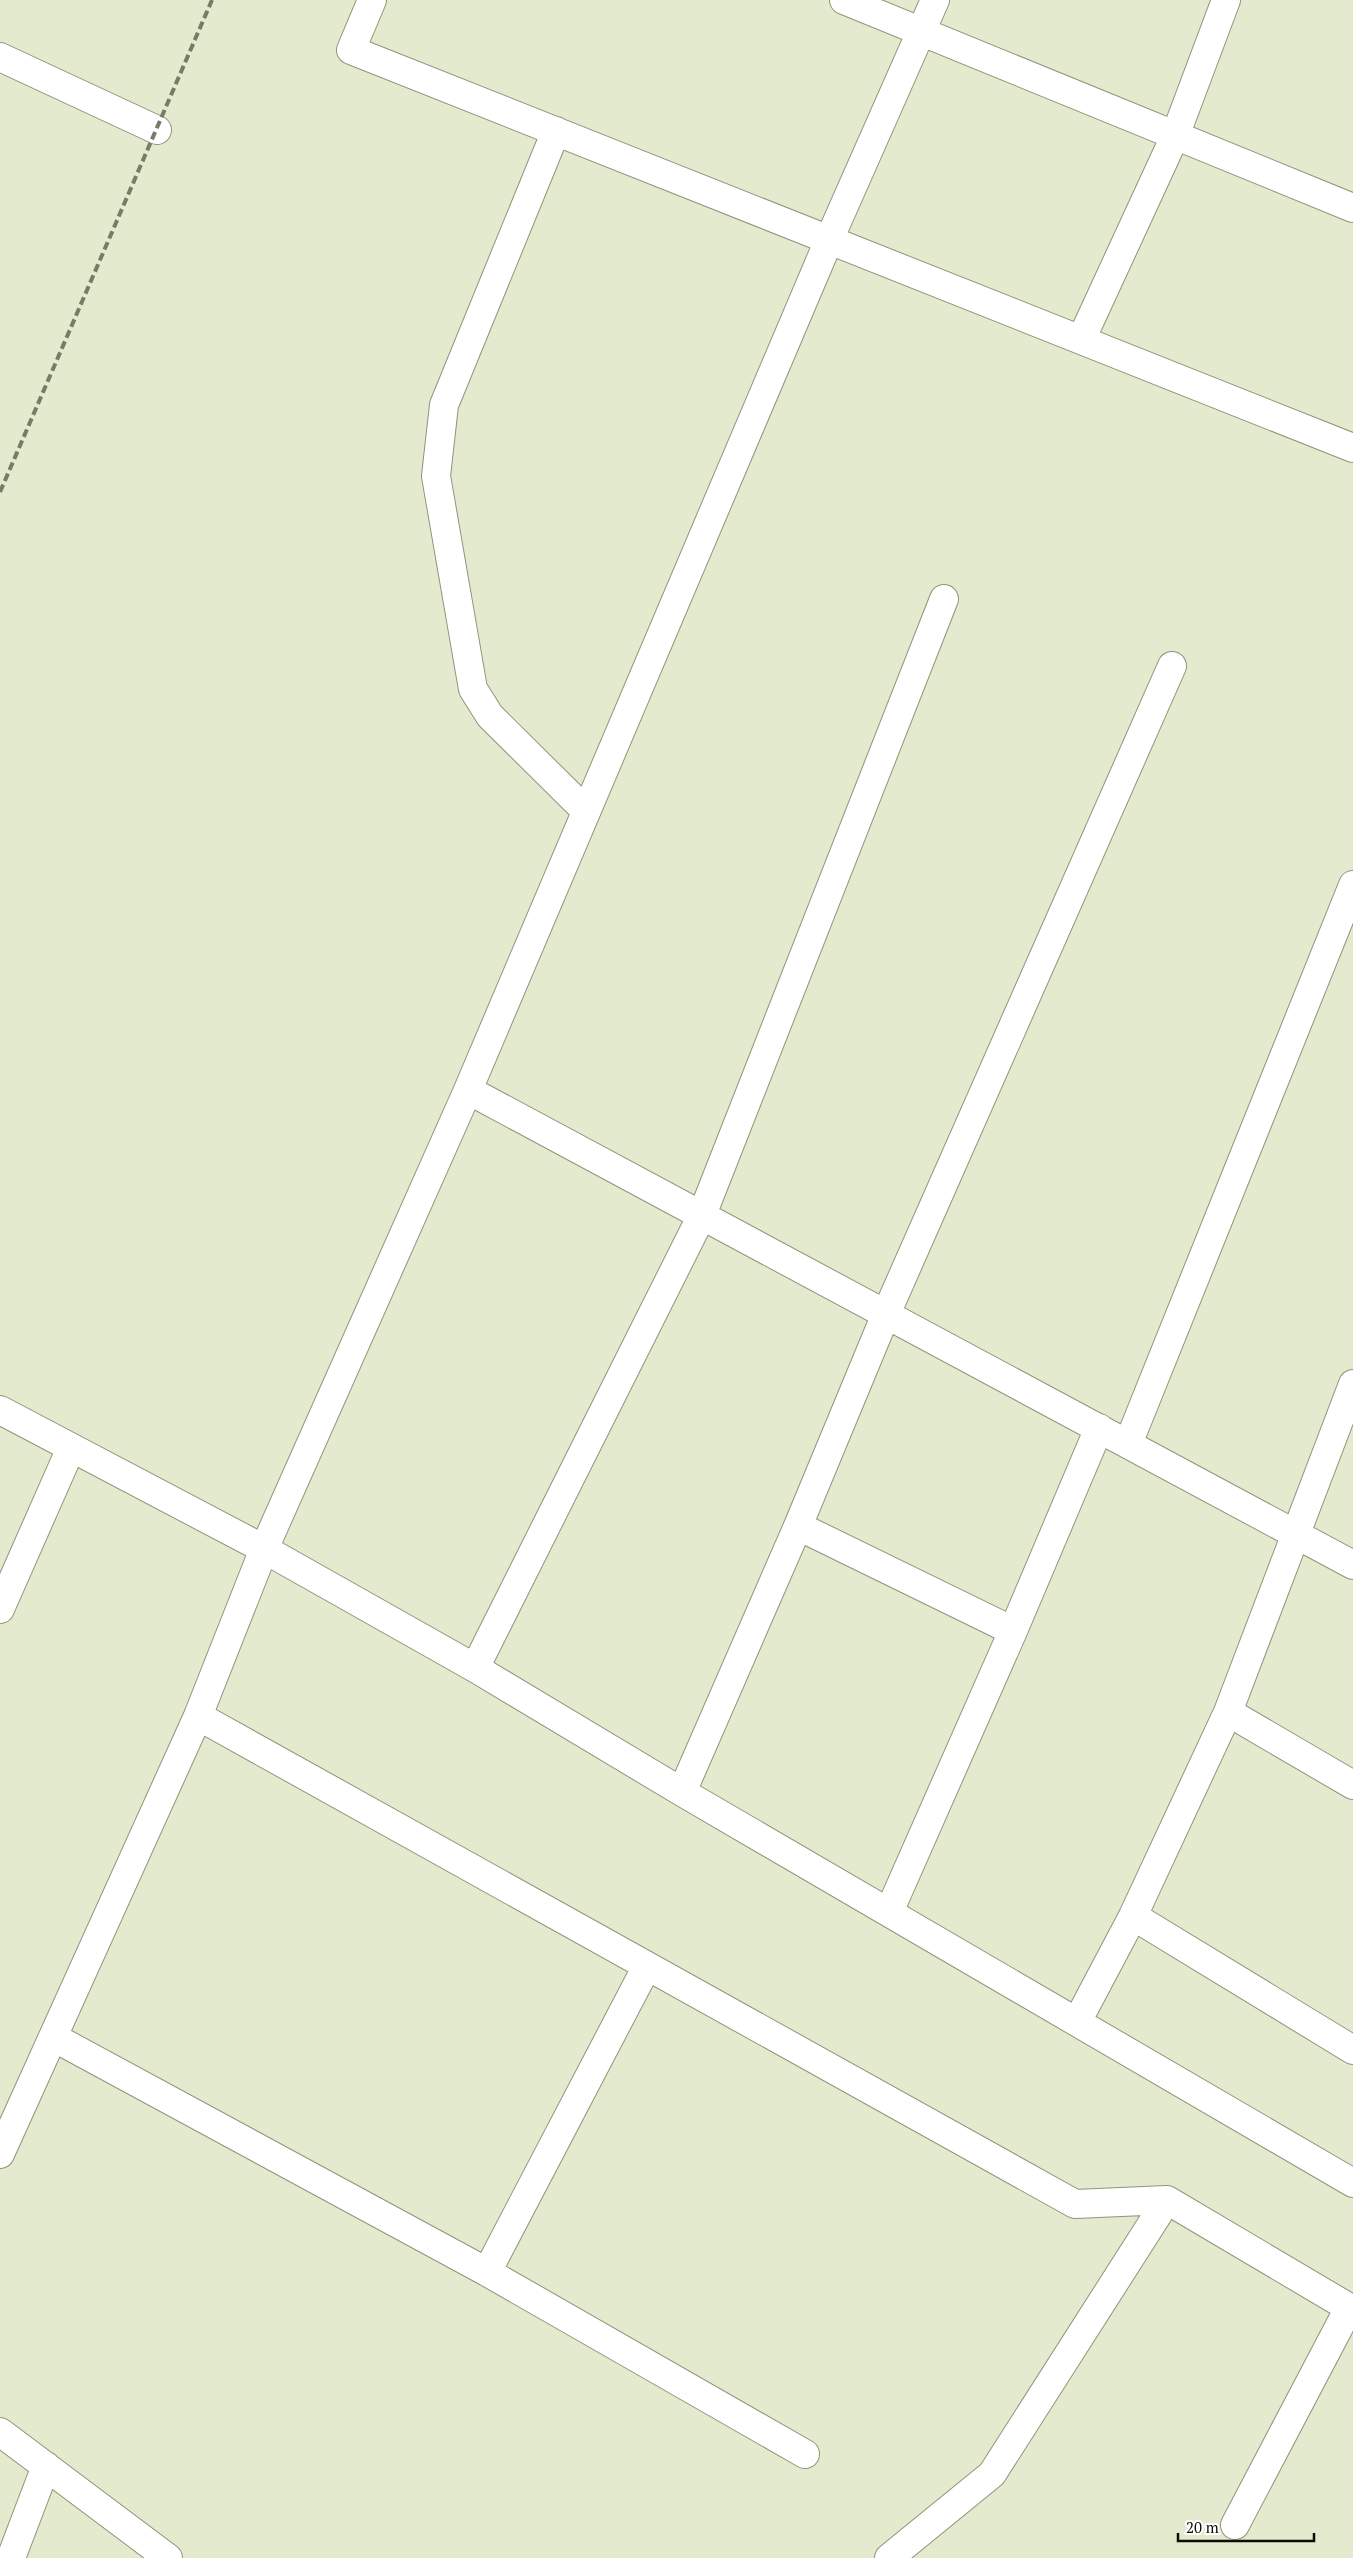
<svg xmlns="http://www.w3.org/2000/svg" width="1353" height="2558" viewBox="0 0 1353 2558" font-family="'PT Serif',serif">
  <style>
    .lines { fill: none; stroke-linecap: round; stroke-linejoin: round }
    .minor-casing { stroke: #8f957b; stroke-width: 30 }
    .minor { stroke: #fff; stroke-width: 28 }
    .rail { stroke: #777c69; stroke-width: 4; stroke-dasharray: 8 4; stroke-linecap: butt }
  </style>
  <rect width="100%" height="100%" fill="#e3eacd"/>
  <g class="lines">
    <g class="minor-casing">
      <path id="minor" d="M372 0 351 50 1353 448
        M844 0 1353 208
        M0 57 157 130
        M556 131 444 405 436 476 473 689 490 716 586 811
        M1081 340 1175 136 1226 0
        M468 1090 1353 1565
        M0 1410 264 1549 475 1668 682 1792 1353 2183
        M1128 1444 1353 885
        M798 1526 1013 1631
        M0 1609 71 1448
        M475 1668 702 1215 944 599
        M1228 1712 1353 1785
        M198 1716 1075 2204 1167 2200 1353 2310
        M682 1792 798 1526 886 1314 1172 666
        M889 1912 1013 1631 1099 1428
        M1133 1916 1353 2050
        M1077 2022 1133 1916 1228 1712 1353 1384
        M53 2037 487 2272 805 2454
        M0 2154 198 1716 264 1549 468 1090 829 240 935 0
        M487 2272 647 1966
        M0 2432 168 2558
        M1235 2525 1349 2308
        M11 2558 46 2466
        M889 2558 992 2474 1167 2200"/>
    </g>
    <use href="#minor" class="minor"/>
    <path class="rail" d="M0 492 212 0"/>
  </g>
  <path d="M1178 2533v8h136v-8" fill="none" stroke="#0b0d05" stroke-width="2.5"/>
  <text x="1186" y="2533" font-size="15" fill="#0b0d05" stroke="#ffffff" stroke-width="4" paint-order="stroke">20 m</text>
</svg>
